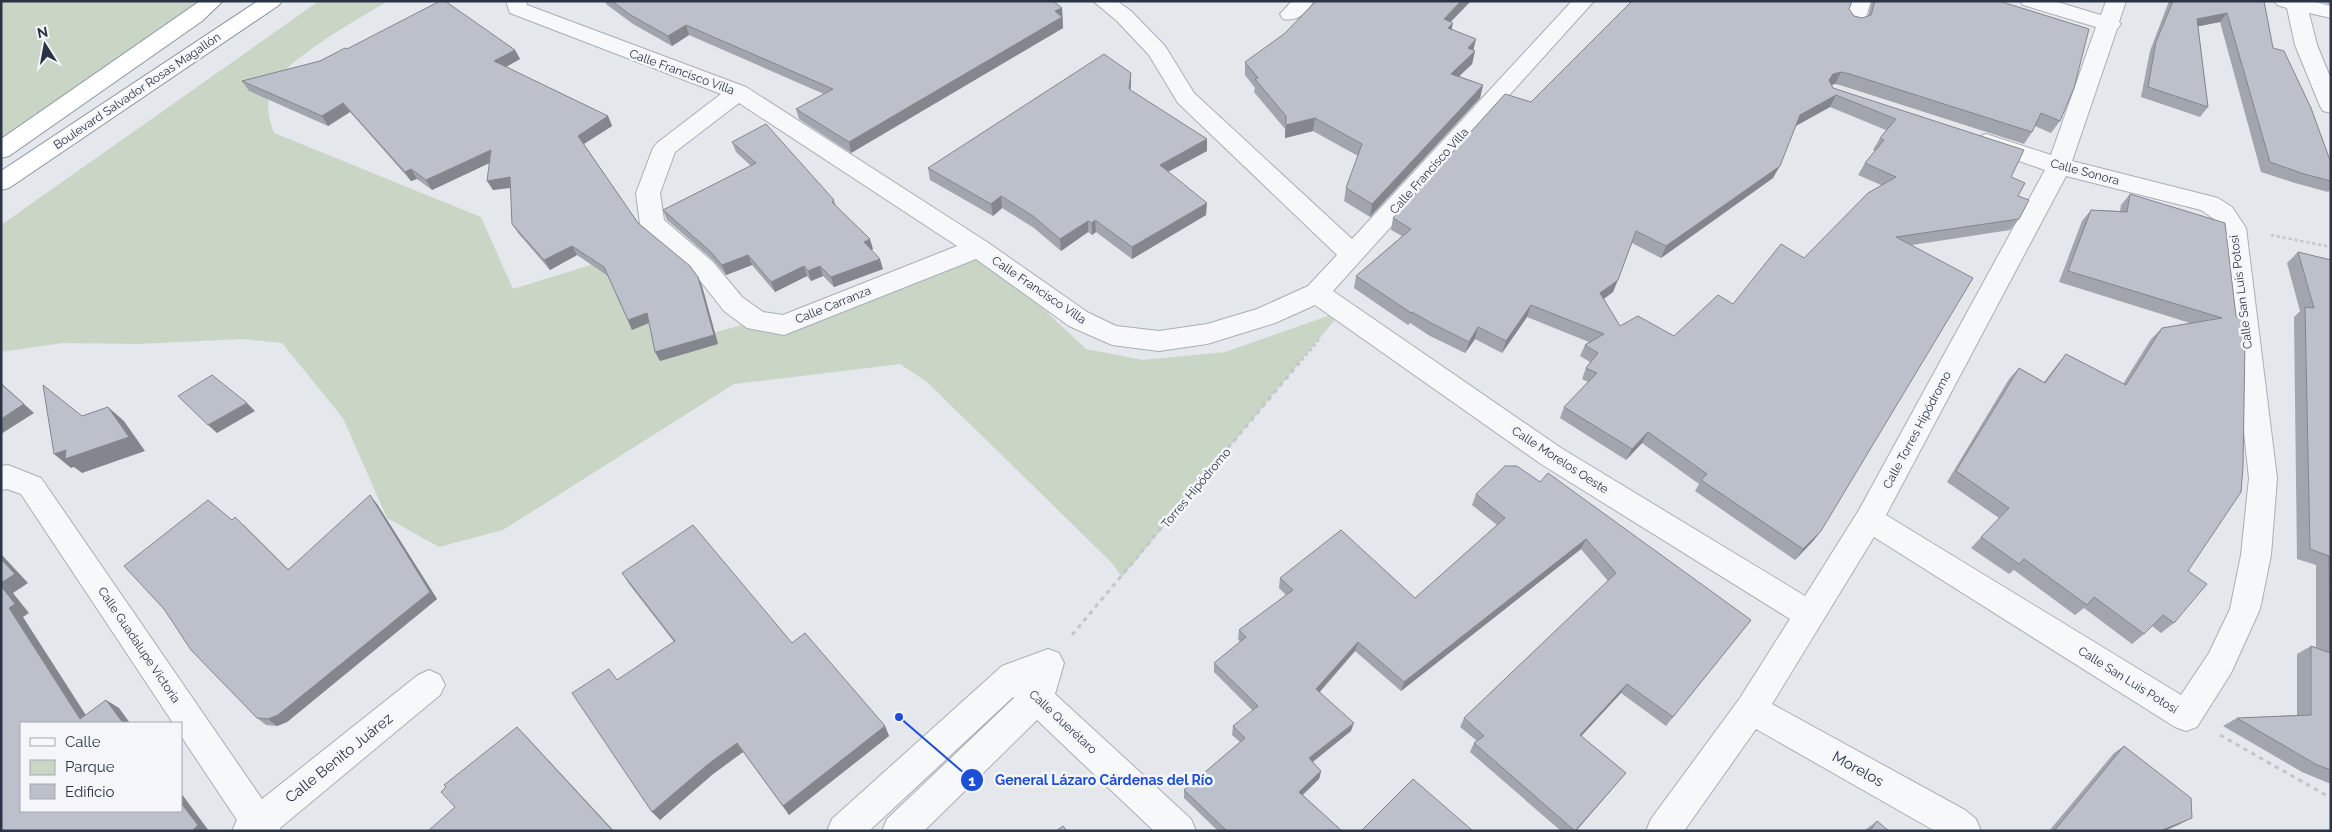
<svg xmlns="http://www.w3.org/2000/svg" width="2332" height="832" viewBox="0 0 2332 832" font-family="Raleway,sans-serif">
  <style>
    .green { fill: #c9d6c5 }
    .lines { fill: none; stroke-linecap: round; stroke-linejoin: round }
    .minor-casing { stroke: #a9aeb7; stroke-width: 2 }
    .highway-casing { stroke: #8b94a3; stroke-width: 2 }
    .path-far1 { stroke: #c2c5cb; stroke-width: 2.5; stroke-dasharray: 3 3; stroke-linecap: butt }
    .path { stroke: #c2c5cb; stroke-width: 3; stroke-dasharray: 4.5 4.5; stroke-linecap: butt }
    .minor { fill: #f7f8fa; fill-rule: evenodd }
    .highway { fill: #fff; fill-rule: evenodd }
    .wall { fill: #a1a5ae; fill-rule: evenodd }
    .shaded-wall { fill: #83868d }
    .building { fill: #bbc0ca; stroke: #83868d; fill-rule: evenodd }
    .labels { text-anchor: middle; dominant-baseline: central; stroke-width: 5; stroke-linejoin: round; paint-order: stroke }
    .street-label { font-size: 12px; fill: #2b3445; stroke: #f4f6f9 }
    .near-street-label { font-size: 15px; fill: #2b3445; stroke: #f4f6f9 }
    .leader { fill: none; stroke: #1d4ed8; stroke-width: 2 }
    .callout-dot { fill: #1d4ed8; stroke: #f4f6f9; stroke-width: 2 }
    .mark-label { font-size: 15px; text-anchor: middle; font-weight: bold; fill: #fff }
    .callout-label { font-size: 14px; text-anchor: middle; font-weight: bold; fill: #1d4ed8; stroke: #f4f6f9; stroke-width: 5; stroke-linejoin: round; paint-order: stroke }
  </style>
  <rect width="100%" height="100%" fill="#e4e7ec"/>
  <path class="green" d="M1 1H223L1 153Z
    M319 1H388C363 16 279 63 271 89 266 107 268 116 274 133L481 217 513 289 597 263 681 342 756 321 784 325 978 248 1086 349 1143 360 1225 352 1342 311 1122 577 1112 563 927 382 900 364 734 384 503 530 439 547 387 518 343 418 282 343 243 339 138 344 62 343 1 352V225Z"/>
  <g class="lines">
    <g class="minor-casing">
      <path id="minor" d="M506 1H526L527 5 746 87 987 242 1087 312 1116 326 1159 331 1207 324 1257 309 1308 286 1337 255 1178 103 1149 55 1117 21 1093 1H1117L1131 11 1165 46 1194 93 1352 239 1572 1H1594L1333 291 1561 448 1805 596 1859 510 2045 170 1978 147 1974 142 1978 137 1986 134 2051 155 2096 27 2023 5 2020 1H2054L2101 15 2106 1H2126L2119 22 2121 24 2117 29 2072 161 2218 198 2232 207 2246 228 2277 478 2271 555 2260 609 2231 673 2197 727 2186 731 2175 727 1874 537 1772 704 1965 810 1976 819 1981 831H1935L1756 729 1684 831H1646L1651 819 1740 698 1790 619 1541 464 1315 305 1275 323 1207 344 1159 351 1112 345 1069 326 976 259 784 335 747 328 724 311 695 274 643 230 640 224 636 193 653 148 657 143 721 94 510 13ZM739 103 957 246 783 315 763 312 742 297 713 262 664 220 660 193 675 152ZM2066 176 2201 210 2214 219 2222 229 2249 478 2241 555 2230 609 2209 653 2181 695 1886 515Z
        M1292 1H1314C1306 13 1297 22 1283 19L1280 14Z
        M1851 1H1871L1863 27 1856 28 1849 27 1845 22Z
        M2274 1H2312L2331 6V18L2309 13 2317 45 2331 79V113L2323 111 2320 106 2295 45 2287 8 2277 5Z
        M8 465 41 478 262 799 418 675 429 670 440 675 445 685 440 695 280 828 281 831H232L237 820 181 736V723H173L21 494 7 489 1 490V466Z
        M1048 649 1059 653 1064 663 1055 694 1191 819 1196 831H1154L1037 720 924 831H882L887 819 1014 698 1013 697 869 831H827L832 819 1002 666Z"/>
    </g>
    <g class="highway-casing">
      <path id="highway" d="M200 1H223L202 21 9 156 1 158V139Z
        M258 1H282L279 5 9 188 1 190V171Z"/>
    </g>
    <path class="path-far1" d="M2271 235 2331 247
      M1298 365 1321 337"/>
    <path class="path" d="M1072 635 1299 363
      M2220 735 2331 798"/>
    <use href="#minor" class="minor"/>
    <use href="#highway" class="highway"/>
  </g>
  <path class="wall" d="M605 1H1053L1062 8 1063 28 851 153 799 119 796 109 824 94 689 35 672 46 633 24 606 4Z
    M1872 1H1999L2060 121 2051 133 2035 126 2032 132 2024 144 1843 86 1835 84 1831 85 1833 88 2011 177 2018 196 2019 219 2010 230 1912 245 1821 531 1813 541 1795 560 1695 491 1699 484 1642 443 1626 460 1560 418 1564 407 1588 382 1582 379 1586 368 1590 362 1580 356 1585 345 1589 342 1527 317 1502 353 1475 339 1465 353 1430 336 1410 323 1408 325 1354 288 1356 276 1402 236 1391 230 1393 218 1531 102 1849 9 1854 16 1862 18 1868 16ZM1830 107 1886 130 1880 138 1873 150 1875 151 1865 163 1858 175 1881 185 1804 258 1733 304 1674 336 1620 326 1604 299 1613 292 1632 243 1661 258 1773 178 1795 126Z
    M2169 1H2264L2273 48 2331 163V189L2328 192 2295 183 2261 172 2220 22 2198 26 2208 107 2200 117 2141 97 2150 51Z
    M2324 1H2331V5L2325 2Z
    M1451 22 1452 29 1475 51 1472 64 1459 76 1483 85 1480 98 1370 217 1344 201 1346 188 1358 156 1313 131 1285 138V129L1254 92 1255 88 1245 75V62Z
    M347 49 515 50 520 59 506 67 608 116 612 126 584 144 638 223 698 277 702 286 718 344 660 361 655 352 649 323 632 330 608 276 577 255 550 270 518 233 512 224 511 188 493 190 489 163 432 190 417 179 411 181 350 112 328 126 249 91 242 81 320 61Z
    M1131 73 1130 90 1207 151 1168 172 1206 215 1132 259 1096 232 1092 235 1088 232 1061 251 1034 228 1002 208 993 216 930 180 928 168Z
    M732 142 834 200 836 206 873 249 871 250 883 269 834 287 823 276 811 281 807 276 775 292 752 265 726 275 714 261 667 220 663 210 751 166 736 152Z
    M2130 194 2236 316 2188 571 2174 623 2161 633 2152 626 2144 634 2132 644 2084 608 2075 615 2014 570 2009 574 1971 548 1999 518 1947 482 2009 379 2019 368 2044 382 2057 365 2066 354 2123 384 2151 339 2162 328 2190 323 2059 282 2082 221 2091 210 2120 211 2121 205Z
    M2298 252 2331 260V784L2302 772 2223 726 2237 718 2297 715V654L2311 646 2316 647V565L2297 559 2294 317 2300 311 2287 263Z
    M1540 482 1751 620 1666 726 1621 693 1581 736 1626 773 1576 831H1561L1470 752 1474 743 1477 741 1460 727 1464 718 1608 581 1581 549 1401 691 1355 651 1320 692 1351 731 1313 762 1321 771 1319 779 1303 795 1342 831H1218L1184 798V790L1240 742 1232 735 1233 726 1253 711 1214 672V663L1240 642 1238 639 1239 630 1286 595 1279 588 1280 578 1415 598 1497 525 1472 505 1476 494Z
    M377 504 437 599 287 722 277 726 266 725 257 718 164 609 232 520 244 525 288 569Z
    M622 573 792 643 885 726 889 736 789 815 743 752 713 774 660 820 618 680 674 642 629 584Z
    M2124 746 2180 824 2164 831H2049L2114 753Z
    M1877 821 1889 831H1864L1865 830Z"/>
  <path class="shaded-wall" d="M1461 1H1471L1441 32 1444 19Z
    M1062 8 1063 28 851 153 849 142 1055 11Z
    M2227 13 2220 22 2190 28 2197 19Z
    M1453 23 1450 36 1448 28Z
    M686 25 689 35 672 46 668 36Z
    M1476 39 1473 52 1475 51 1472 64 1448 87 1451 74 1468 48Z
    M515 50 520 59 499 71 494 61Z
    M1841 72 1835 84 1827 86 1829 80 1833 74Z
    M1131 73V85L1129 101V89Z
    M1483 85 1480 98 1370 217 1372 204Z
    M1836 95 1830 107 1794 127 1800 115Z
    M343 103 350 112 328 126 322 116Z
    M608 116 612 126 582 145 578 136Z
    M1315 118 1313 131 1285 138 1286 125Z
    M1207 139V151L1160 176V165Z
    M491 150 496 160 432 190 426 180Z
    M1780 166 1773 178 1661 258 1666 246Z
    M411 169 417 179 411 181 405 172Z
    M510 177 516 187 493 190 487 181Z
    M1001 196 1002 208 993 216 991 204Z
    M1207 203 1206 215 1132 259V247Z
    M1095 220 1096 232 1092 235V223Z
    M1088 221V232L1061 251 1060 239Z
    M870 239 873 249 867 252 864 242Z
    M572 246 577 255 550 270 544 260Z
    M748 255 752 265 726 275 722 265Z
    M880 259 883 269 834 287 831 277Z
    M804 266 807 276 775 292 771 282Z
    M820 266 823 276 811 281 808 271Z
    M698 277 702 286 718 344 660 361 655 352Z
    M1618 280 1613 292 1595 305 1600 293Z
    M1531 305 1527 317 1502 353 1506 341Z
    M647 313 651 322 632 330 628 320Z
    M1478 327 1475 339 1465 353 1469 342Z
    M1 383 34 413 1 434Z
    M247 403 255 411 217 433 208 425Z
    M108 407 124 421 145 451 82 473 74 467 71 468 54 454 66 450Z
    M1648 432 1642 443 1626 460 1632 449Z
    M370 495 377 504 437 599 287 722 277 726 268 719Z
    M1821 531 1813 541 1795 560 1803 549Z
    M1586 539 1581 549 1401 691 1404 682Z
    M1 554 28 583 13 593 29 613 23 617 91 723 80 719 9 608 1 586Z
    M1358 642 1355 651 1314 698 1316 689Z
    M1627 684 1621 693 1574 744 1580 735Z
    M106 700 119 708 130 723H123Z
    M1354 723 1351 731 1307 766 1309 758Z
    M885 726 889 736 789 815 783 806Z
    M517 727 526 736 614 831H613Z
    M737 743 743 752 713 774 660 820 652 812 707 765Z
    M1321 771 1319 779 1297 800 1299 792Z
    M1626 773 1576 831H1575Z
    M181 793 209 831H192L181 803Z
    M2192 818 2180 824 2164 831H2160Z"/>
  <path class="building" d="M440 1H445L515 50 494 61 608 116 578 136 638 223 690 266 698 277 714 335 655 352 647 313 628 320 604 267 572 246 544 260 512 224 510 177 487 181 491 150 426 180 411 169 405 172 343 103 322 116 242 81 320 61 345 48 347 49Z
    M612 1H1053L1062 8 1055 11 1062 17 849 142 796 109 833 89 686 25 668 36 629 14Z
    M1316 1H1461L1444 19 1453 23 1448 28 1476 39 1468 48 1475 51 1451 74 1483 85 1372 204 1346 188 1362 144 1315 118 1286 125V116L1255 79 1258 78 1245 62 1284 34Z
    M1632 1H1852L1849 9 1854 16 1862 18 1871 15 1875 1H1999L2089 29 2074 88 2060 121 2041 113 2032 132 1850 74 1841 72 1833 74 1829 80 1833 88 2024 150 2011 177 2025 183 2018 196 2029 200 2019 219 1896 237 1973 278 1821 531 1803 549 1701 480 1707 474 1648 432 1632 449 1564 407 1597 373 1586 368 1598 353 1585 345 1604 334 1531 305 1506 341 1478 327 1469 342 1433 324 1412 312 1411 313 1356 276 1411 229 1393 218 1505 94 1531 102ZM1836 95 1896 119 1880 138 1884 140 1865 163 1896 177 1868 193 1804 258 1781 244 1733 304 1718 295 1674 336 1638 316 1620 326 1600 293 1618 280 1636 231 1666 246 1780 166 1800 115Z
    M2173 1H2264L2273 48 2284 51 2311 108 2331 163V181L2304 174 2270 162 2227 13 2197 19 2208 107 2148 87 2156 42Z
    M1104 54 1131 73 1129 89 1207 139 1160 165 1207 203 1132 247 1095 220 1092 223 1088 221 1060 239 1033 216 1001 196 991 204 928 168Z
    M766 124 834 200 832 202 870 239 864 242 880 259 831 277 820 266 808 271 804 266 771 282 748 255 722 265 710 251 663 210 756 163 732 142Z
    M2130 194 2225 223 2236 316 2242 315 2245 341 2243 467 2241 492 2188 571 2207 584 2174 623 2163 615 2144 634 2094 597 2087 605 2024 559 2019 564 1981 537 2009 508 1956 471 2019 368 2045 383 2066 354 2126 385 2162 328 2222 318 2068 271 2091 210 2127 212Z
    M2298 252 2331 260V770L2317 765 2237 718 2311 715V646L2330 653 2329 556 2310 549 2305 307 2314 308Z
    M212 375 247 403 208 425 178 396Z
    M1 384 24 404 1 419Z
    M43 385 82 416 108 407 129 437 65 459 66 450 54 454Z
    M1505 466H1517L1540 482 1548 473 1751 620 1673 717 1627 684 1580 735 1626 773 1575 831 1474 743 1484 736 1464 718 1616 573 1586 539 1404 682 1358 642 1316 689 1354 723 1309 758 1321 771 1299 792 1342 831H1227L1184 790 1245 738 1233 726 1258 706 1214 663 1246 637 1239 630 1293 590 1280 578 1341 530 1415 598 1505 518 1476 494Z
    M370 495 430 592 278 715 268 719 257 718 191 650 164 609 124 566 208 500 232 520 235 517 288 570Z
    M693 525 792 643 805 633 885 726 783 806 737 743 707 765 652 812 572 693 609 669 617 680 675 641 622 573Z
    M1 559 15 574 1 583Z
    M1 586 15 604 9 608 80 719 106 700 123 723H21V811H181V803L198 825 192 831H1Z
    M517 727 613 831H428L455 807 441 792 446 787 444 785Z
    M2124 746 2191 798 2192 818 2160 831H2054Z
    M1413 779 1473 831H1361Z
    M1877 821 1889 831H1870Z
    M1063 826 1067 831H1056Z"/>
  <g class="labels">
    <g class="street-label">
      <text transform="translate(682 72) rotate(20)">Calle Francisco Villa</text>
      <text transform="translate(137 91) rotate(-34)">Boulevard Salvador Rosas Magallón</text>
      <text transform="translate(1429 171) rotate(-48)">Calle Francisco Villa</text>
      <text transform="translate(2085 172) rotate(15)">Calle Sonora</text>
      <text transform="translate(1039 290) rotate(34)">Calle Francisco Villa</text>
      <text transform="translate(2241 292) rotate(-97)">Calle San Luis Potosí</text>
      <text transform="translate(833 305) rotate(-22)">Calle Carranza</text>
      <text transform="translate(1917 430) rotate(-62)">Calle Torres Hipódromo</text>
      <text transform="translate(1560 460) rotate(33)">Calle Morelos Oeste</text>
      <text transform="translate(1196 488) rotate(-50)">Torres Hipódromo</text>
      <text transform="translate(139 645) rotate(56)">Calle Guadalupe Victoria</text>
      <text transform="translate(2128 680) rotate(32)">Calle San Luis Potosí</text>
      <text transform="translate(1063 722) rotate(43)">Calle Querétaro</text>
    </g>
    <g class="near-street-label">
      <text transform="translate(339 758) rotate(-39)">Calle Benito Juárez</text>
      <text transform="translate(1858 769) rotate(29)">Morelos</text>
    </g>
  </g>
  <path class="leader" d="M899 717L972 780"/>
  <g class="callout-dot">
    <circle cx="899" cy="717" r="5"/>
    <circle cx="972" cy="780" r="12"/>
  </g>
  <g class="mark-label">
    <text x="972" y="786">1</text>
  </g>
  <g class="callout-label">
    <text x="1104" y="785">General Lázaro Cárdenas del Río</text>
  </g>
  <rect width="2332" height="832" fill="none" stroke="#2b3445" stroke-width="5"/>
  <rect x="20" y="722" width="162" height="90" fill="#f4f6f9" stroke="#a4a8b1"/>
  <rect x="30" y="738" width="25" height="8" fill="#f7f8fa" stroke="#a4a8b1"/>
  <text x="65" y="747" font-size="15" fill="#2b3445">Calle</text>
  <rect x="30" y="760" width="25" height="15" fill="#c9d6c5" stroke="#a4a8b1"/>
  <text x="65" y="772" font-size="15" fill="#2b3445">Parque</text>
  <rect x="30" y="784" width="25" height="15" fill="#bbc0ca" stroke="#a4a8b1"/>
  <text x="65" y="797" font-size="15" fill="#2b3445">Edificio</text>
  <g transform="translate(45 45) rotate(349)" stroke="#f4f6f9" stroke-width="4" paint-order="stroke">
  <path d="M0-4L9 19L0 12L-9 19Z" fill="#2b3445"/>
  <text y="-8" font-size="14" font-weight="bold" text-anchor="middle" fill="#2b3445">N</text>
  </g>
</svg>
